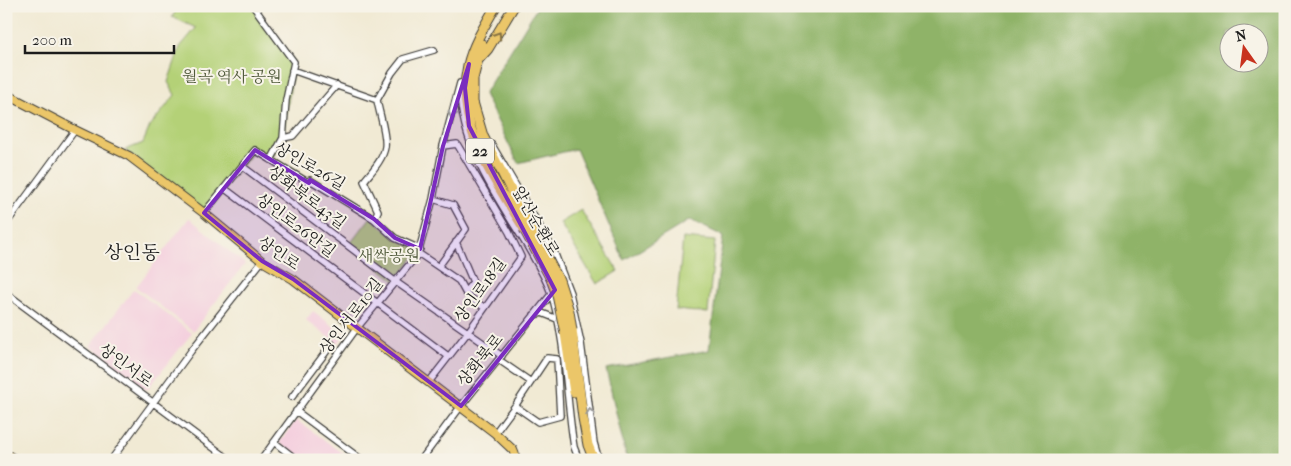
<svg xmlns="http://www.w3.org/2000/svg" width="1291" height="466" viewBox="0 0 1291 466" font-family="'IM FELL French Canon','Noto Serif KR',serif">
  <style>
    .built { fill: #f4cfde }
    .green { fill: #b4d177; stroke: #68764a }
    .forest { fill: #8fb368; stroke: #566842; fill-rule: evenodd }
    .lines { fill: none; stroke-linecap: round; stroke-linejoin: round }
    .minor-casing { stroke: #3c3b38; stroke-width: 8 }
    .major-casing { stroke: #3c3b38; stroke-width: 10 }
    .highway-casing { stroke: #3c3b38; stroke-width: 11 }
    .minor { stroke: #fff; stroke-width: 5.5 }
    .major { stroke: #ebc669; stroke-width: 8 }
    .highway { stroke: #ebc669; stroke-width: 9 }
    .highway-bridge-casing { stroke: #3c3b38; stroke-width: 11; stroke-linecap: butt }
    .highway-bridge { stroke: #ebc669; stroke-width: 9 }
    .oneway { stroke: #847142 }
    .oneway2 { stroke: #999 }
    .marked { fill: #7b2cbf; fill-opacity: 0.2; stroke: #7b2cbf; stroke-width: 4; stroke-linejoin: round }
    .labels { text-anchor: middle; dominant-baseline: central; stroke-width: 4; stroke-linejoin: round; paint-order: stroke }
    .shield { fill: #f7f3e8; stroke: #5e5c59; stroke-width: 1 }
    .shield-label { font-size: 15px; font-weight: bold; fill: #1c1c1c }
    .park-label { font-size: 16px; fill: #515b3c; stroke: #f7f3e8 }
    .street-label { font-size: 16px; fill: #1c1c1c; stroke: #f7f3e8 }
    .quarter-label { font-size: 19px; fill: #1c1c1c; stroke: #f7f3e8 }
  </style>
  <rect width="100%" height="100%" fill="#f7f3e8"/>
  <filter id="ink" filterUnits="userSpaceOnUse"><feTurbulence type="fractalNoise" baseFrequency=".02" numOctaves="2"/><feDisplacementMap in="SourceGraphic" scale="10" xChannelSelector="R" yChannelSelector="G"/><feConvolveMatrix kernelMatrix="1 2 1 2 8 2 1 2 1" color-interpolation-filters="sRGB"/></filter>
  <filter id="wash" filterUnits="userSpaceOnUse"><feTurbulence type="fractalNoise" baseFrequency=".0096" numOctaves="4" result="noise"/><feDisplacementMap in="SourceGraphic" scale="20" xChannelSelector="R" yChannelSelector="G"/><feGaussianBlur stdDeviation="1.12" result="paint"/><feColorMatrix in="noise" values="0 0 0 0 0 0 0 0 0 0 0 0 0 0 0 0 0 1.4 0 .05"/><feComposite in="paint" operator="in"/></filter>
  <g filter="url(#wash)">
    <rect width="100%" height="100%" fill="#f1ead4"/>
    <path class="built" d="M189 218 245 264 193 331 136 287Z
      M134 289 192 333 147 390 90 346Z
      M313 311 345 335 337 344 306 320Z
      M296 420 353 460H301L279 443Z"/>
    <path class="green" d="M179 6H253L294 62 283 138 271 160 255 150 204 213 125 150 143 143 150 126 175 95 168 82 180 47 196 28 172 17Z
      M581 210 618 271 597 284 560 223Z
      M371 217 395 238 420 249 396 282 349 245Z
      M683 238 715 241 708 313 676 310Z"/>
    <path class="forest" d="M538 6H1285V460H627L606 369 709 350 723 236 690 220 624 260 576 149 518 163 484 94ZM1228 32H1258V62H1228Z"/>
  </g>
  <g filter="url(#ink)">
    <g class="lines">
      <g class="minor-casing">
        <path id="minor" d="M253 6 294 62 286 100 283 138 271 160
          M292 70 377 100
          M460 91C462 150 498 198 527 246 536 262 545 276 551 293 566 340 566 398 574 447L579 460
          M283 138 293 136 337 85
          M492 145 553 249 570 293 581 343 594 443 599 460
          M242 166 396 282 502 356
          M224 188 448 356
          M433 199 453 205 466 229 439 266
          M204 213 255 150 309 183 310 180 374 219 395 238 420 249
          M374 219 378 211 364 181C371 172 383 160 385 147 387 135 379 113 377 100L392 73 403 59 434 50
          M6 224 75 130
          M456 242 473 282 465 292
          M418 253 459 281 465 292 472 299 485 308
          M6 293 230 460
          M534 315 542 313 557 319
          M499 360 531 382
          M429 382 468 332 521 257 509 232 457 144 443 146
          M292 397 332 344
          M296 411 362 460
          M495 433 515 406 538 422 560 416 557 359 547 358 515 406
          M274 442 297 460
          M111 460 191 351 262 261
          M261 460 357 328 418 254 433 199 443 146 460 83
          M421 460 461 406 553 292"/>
      </g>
      <g class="major-casing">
        <path id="major" d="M6 94 75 130 129 156 204 213 262 261 293 279 495 433 513 450 517 460
          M6 454 16 460"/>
      </g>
      <g class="highway-casing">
        <path id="highway" d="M496 6C485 25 473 44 468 65 454 126 494 179 524 229
          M482 44 473 79V102L483 136 530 227
          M478 60 488 49 514 6
          M572 330 583 418 588 445 594 460
          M565 333 574 392"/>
      </g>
      <use href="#minor" class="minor"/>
      <use href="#major" class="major"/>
      <use href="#highway" class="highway"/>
      <g class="highway-bridge-casing">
        <path id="highway-bridge" d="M530 227 559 280 569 311 572 330
          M524 229 551 279 557 295 565 333"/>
      </g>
      <use href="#highway-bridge" class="highway-bridge"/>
    </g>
    <defs><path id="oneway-chevron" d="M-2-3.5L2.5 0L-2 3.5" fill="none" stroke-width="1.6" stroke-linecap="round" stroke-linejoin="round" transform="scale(1.25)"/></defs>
    <use class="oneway" href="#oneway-chevron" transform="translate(498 35) rotate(-57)"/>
    <g class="oneway2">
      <use href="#oneway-chevron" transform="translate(452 115) rotate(105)"/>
      <use href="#oneway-chevron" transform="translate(590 412) rotate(-98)"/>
    </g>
  </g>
  <path class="marked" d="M469 64 465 88 469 126 555 290 461 406 293 279 262 261 204 213 255 150 309 183 310 180 374 219 395 238 420 249 443 146Z"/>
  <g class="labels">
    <rect class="shield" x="466" y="138.5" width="28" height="25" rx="4"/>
    <g class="shield-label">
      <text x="480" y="151">22</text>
    </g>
    <g class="park-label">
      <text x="232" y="76">월곡 역사 공원</text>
      <text x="389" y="255">새싹공원</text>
    </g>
    <g class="street-label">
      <text transform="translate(310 166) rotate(30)">상인로26길</text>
      <text transform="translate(307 197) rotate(37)">상화북로43길</text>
      <text transform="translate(536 221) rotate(60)">앞산순환로</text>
      <text transform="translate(296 225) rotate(37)">상인로26안길</text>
      <text transform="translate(279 253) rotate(34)">상인로</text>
      <text transform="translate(480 290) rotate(-54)">상인로18길</text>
      <text transform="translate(351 316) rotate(-52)">상인서로10길</text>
      <text transform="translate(480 360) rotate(-51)">상화북로</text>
      <text transform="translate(126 365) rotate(36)">상인서로</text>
    </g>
    <g class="quarter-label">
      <text x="132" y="253">상인동</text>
    </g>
  </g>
  <rect width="1291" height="466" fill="none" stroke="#f7f3e8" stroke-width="25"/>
  <g transform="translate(1244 48) rotate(346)"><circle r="24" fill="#f7f3e8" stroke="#9f9d96"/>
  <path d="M0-4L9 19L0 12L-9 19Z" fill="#c8321e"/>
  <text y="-8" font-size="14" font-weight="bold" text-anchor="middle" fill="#1c1c1c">N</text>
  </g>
  <path d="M25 45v8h149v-8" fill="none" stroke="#1c1c1c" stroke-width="2.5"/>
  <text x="32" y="45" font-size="15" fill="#1c1c1c" stroke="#f7f3e8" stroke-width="4" paint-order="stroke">200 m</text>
</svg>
